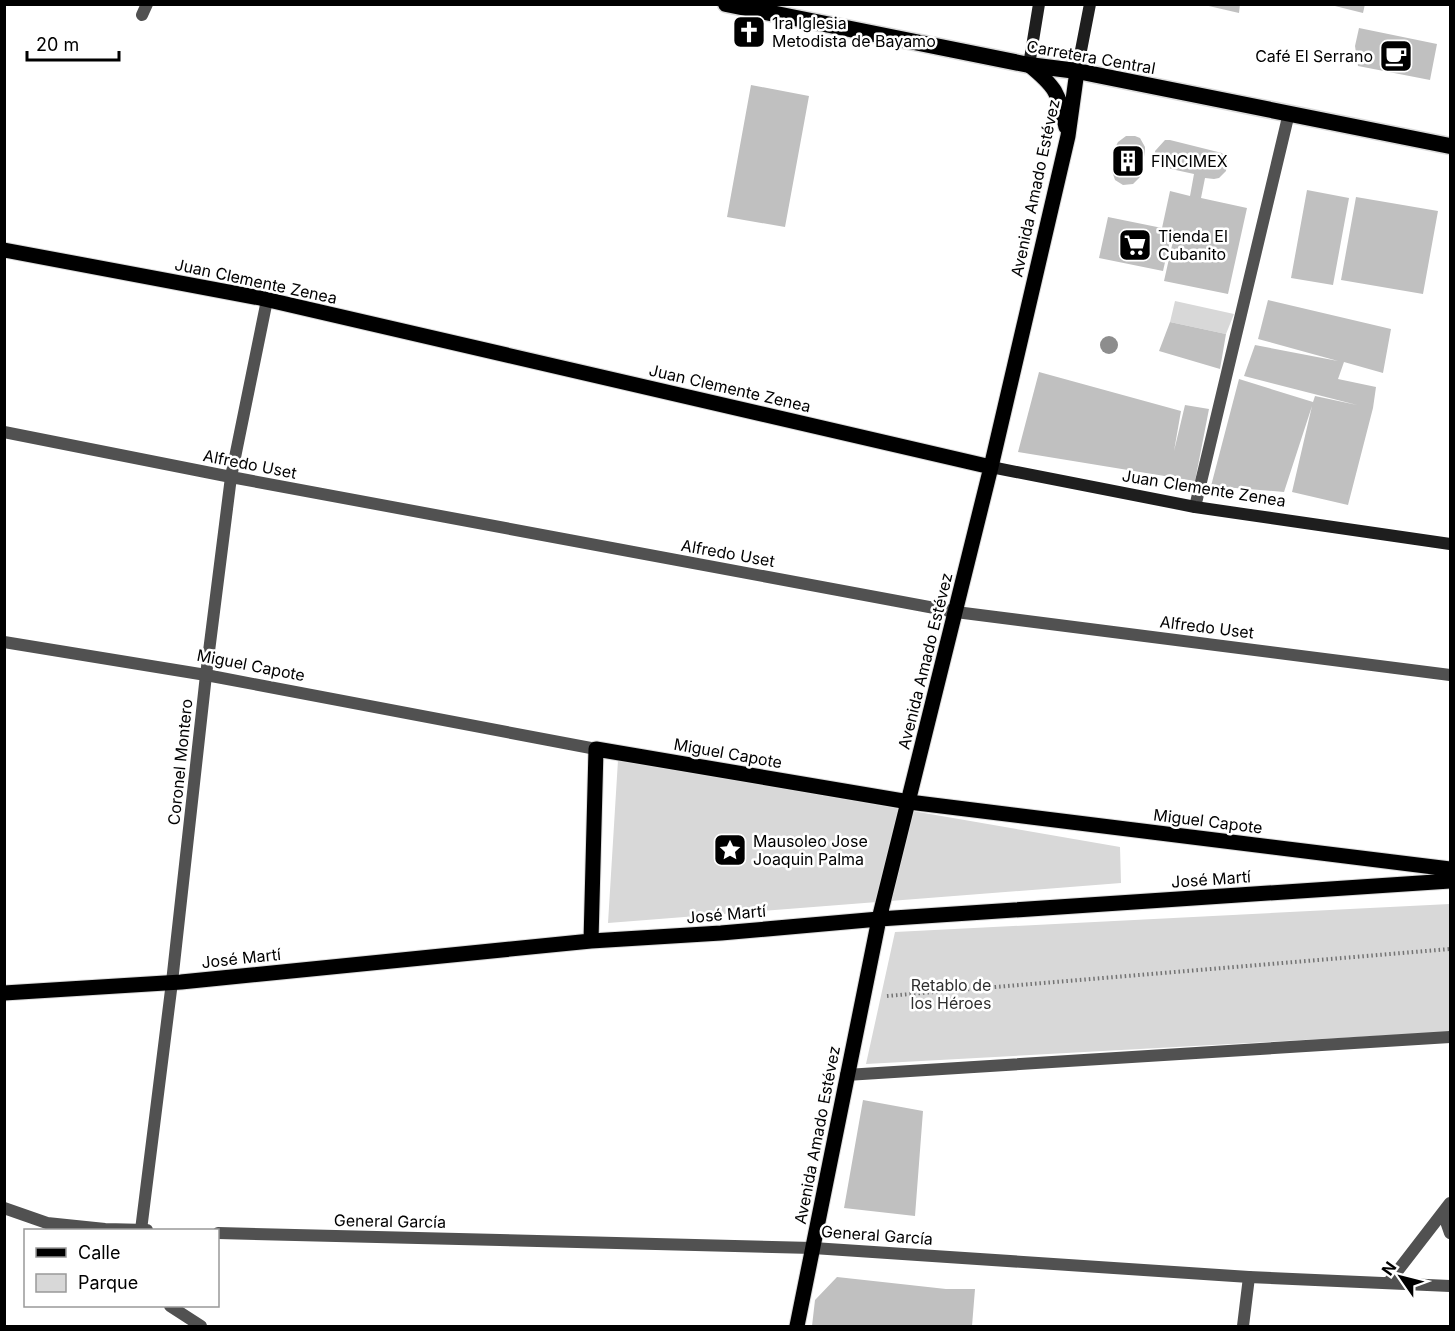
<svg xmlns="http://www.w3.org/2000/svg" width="1455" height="1331" viewBox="0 0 1455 1331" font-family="Inter,sans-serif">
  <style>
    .green { fill: #d8d8d8 }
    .building { fill: #c0c0c0 }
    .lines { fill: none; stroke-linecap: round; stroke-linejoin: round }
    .primary-casing { stroke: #dbdbdb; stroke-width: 17 }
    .trunk-casing { stroke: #dbdbdb; stroke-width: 19 }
    .path { stroke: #737373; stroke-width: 4; stroke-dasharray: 1.5 3; stroke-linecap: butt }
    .minor { stroke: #515151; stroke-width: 12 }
    .tertiary { stroke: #515151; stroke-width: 12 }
    .secondary { stroke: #1e1e1e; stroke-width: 12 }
    .primary { stroke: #000; stroke-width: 15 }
    .trunk { stroke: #000; stroke-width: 16 }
    .tree { fill: #8d8d8d }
    .labels { text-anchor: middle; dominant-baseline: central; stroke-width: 5; stroke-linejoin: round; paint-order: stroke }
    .poi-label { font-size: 16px; fill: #000; stroke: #fff; text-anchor: start }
    .street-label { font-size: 16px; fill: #000; stroke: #fff }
    .park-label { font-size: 16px; fill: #2f2f2f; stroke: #fff }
  </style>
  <rect width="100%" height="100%" fill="#fff"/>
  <path class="green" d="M1175 301 1234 314 1226 334 1170 322Z
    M618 760 1120 847 1121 883 608 923Z
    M1450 904V1032L866 1064 895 932Z"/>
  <path class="building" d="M1200 4H1240L1239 13Z
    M1327 4H1365L1363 13Z
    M1359 28 1437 44 1430 80 1358 66 1355 46Z
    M751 85 809 96 785 227 727 217Z
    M1126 136H1135L1140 138 1145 147V152L1140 177 1133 184 1123 185 1115 180 1112 171 1116 146 1118 142Z
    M1165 140H1170L1222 153 1227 161 1226 171 1219 178 1214 179 1205 178 1201 198 1247 208 1228 294 1164 281 1175 232H1172L1163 271 1099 258 1108 217 1162 228 1170 191 1190 196 1194 174 1162 167 1156 160 1155 151Z
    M1307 190 1349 198 1333 285 1291 278Z
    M1356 197 1438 211 1423 294 1341 280Z
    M1268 300 1391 329 1383 373 1344 362 1338 379 1376 387 1373 408 1348 505 1292 492 1312 406 1284 492 1211 486 1239 379 1313 402 1315 396 1357 405 1244 376 1255 345 1338 361 1258 339Z
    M1170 322 1226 334 1220 369 1159 351Z
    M1039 372 1181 411 1174 451 1185 405 1209 409 1195 481 1018 452Z
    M863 1100 923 1111 915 1216 844 1208Z
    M837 1277 946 1289H975L972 1326H812L815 1300Z"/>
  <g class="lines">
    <g class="primary-casing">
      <path id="primary" d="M1029 65C1056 87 1058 92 1066 127
        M4 250 260 298 991 467
        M591 941 596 749 909 802 1450 869
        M4 993 181 982 591 941 721 933 879 919 1450 881
        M797 1326 879 919 991 467 1068 136 1077 71"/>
    </g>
    <g class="trunk-casing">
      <path id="trunk" d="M726 4 1029 65 1077 71 1450 146"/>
    </g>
    <path class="path" d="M887 996 1450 949"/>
    <path class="minor" d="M142 15 147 4
      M4 432 231 477 956 612 1450 675
      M1195 507 1289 113
      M846 1075 1450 1037
      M141 1230 172 982 206 675 231 477 267 300
      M170 1306 201 1326
      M1243 1326 1249 1277"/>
    <path class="tertiary" d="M4 642 206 675 596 749
      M4 1208 47 1223 105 1229 147 1230
      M1443 1213 1450 1233
      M218 1233 813 1248 1249 1277 1450 1286
      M1389 1282 1450 1203"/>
    <path class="secondary" d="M1029 65 1039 4
      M1077 71 1090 4
      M991 467 1195 507 1450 544"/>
    <use href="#primary" class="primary"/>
    <use href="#trunk" class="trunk"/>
  </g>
  <circle class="tree" cx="1109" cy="345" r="9"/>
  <defs>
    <g id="church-square" transform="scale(1.725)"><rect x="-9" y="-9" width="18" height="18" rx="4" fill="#000" stroke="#fff"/><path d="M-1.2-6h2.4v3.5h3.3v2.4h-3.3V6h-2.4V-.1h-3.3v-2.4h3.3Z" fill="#fff"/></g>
    <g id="cafe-square" transform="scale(1.725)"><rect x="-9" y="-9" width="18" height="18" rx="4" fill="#000" stroke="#fff"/><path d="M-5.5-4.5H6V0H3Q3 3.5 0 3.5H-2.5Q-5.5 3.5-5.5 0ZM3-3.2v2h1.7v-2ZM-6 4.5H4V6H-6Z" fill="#fff"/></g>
    <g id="building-square" transform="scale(1.725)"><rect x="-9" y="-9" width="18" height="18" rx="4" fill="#000" stroke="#fff"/><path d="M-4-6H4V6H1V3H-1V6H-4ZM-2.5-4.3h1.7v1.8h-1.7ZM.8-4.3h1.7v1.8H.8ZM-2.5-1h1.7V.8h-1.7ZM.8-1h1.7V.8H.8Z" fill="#fff"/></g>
    <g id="supermarket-square" transform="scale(1.725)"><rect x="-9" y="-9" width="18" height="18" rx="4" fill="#000" stroke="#fff"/><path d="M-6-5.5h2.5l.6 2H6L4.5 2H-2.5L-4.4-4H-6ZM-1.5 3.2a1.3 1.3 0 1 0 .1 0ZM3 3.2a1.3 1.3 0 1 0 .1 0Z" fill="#fff"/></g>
    <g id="sight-square" transform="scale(1.725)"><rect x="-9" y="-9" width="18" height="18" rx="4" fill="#000" stroke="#fff"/><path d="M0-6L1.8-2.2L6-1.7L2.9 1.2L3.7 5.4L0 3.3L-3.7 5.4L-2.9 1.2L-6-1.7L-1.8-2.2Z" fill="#fff"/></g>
  </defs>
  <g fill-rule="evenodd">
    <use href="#church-square" x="749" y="32"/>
    <use href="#cafe-square" x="1396" y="56"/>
    <use href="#building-square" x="1128" y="161"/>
    <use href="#supermarket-square" x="1135" y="245"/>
    <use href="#sight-square" x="730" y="850"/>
  </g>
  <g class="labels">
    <g class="poi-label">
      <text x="772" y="23">1ra Iglesia<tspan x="772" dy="18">Metodista de Bayamo</tspan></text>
      <text x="1373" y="56" text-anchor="end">Café El Serrano</text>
      <text x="1151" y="161">FINCIMEX</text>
      <text x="1158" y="236">Tienda El<tspan x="1158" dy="18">Cubanito</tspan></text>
      <text x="753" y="841">Mausoleo Jose<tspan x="753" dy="18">Joaquin Palma</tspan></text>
    </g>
    <g class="street-label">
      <text transform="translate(1091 57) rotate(10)">Carretera Central</text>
      <text transform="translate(1035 188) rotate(-78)">Avenida Amado Estévez</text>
      <text transform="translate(256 281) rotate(12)">Juan Clemente Zenea</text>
      <text transform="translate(730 388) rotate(13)">Juan Clemente Zenea</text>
      <text transform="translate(250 464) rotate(11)">Alfredo Uset</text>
      <text transform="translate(1204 488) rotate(9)">Juan Clemente Zenea</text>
      <text transform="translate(728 553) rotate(10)">Alfredo Uset</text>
      <text transform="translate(1207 627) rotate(7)">Alfredo Uset</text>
      <text transform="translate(925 661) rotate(-76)">Avenida Amado Estévez</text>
      <text transform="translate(251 665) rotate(11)">Miguel Capote</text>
      <text transform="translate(728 753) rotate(10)">Miguel Capote</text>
      <text transform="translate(180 762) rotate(-84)">Coronel Montero</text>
      <text transform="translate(1208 821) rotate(7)">Miguel Capote</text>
      <text transform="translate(1211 879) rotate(-4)">José Martí</text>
      <text transform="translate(726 914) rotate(-5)">José Martí</text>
      <text transform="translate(241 958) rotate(-6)">José Martí</text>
      <text transform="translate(817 1135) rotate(-79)">Avenida Amado Estévez</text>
      <text transform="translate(390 1221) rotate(1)">General García</text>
      <text transform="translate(877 1235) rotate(4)">General García</text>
    </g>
    <g class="park-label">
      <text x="951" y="985">Retablo de<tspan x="951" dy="18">los Héroes</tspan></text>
    </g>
  </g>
  <rect width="1455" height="1331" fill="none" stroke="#000000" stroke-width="12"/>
  <rect x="24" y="1229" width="195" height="78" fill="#ffffff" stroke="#999999" stroke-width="1.5"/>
  <rect x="36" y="1248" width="30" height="9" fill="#000000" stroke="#999999" stroke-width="1.5"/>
  <text x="78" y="1259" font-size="18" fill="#000000">Calle</text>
  <rect x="36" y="1274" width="30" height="18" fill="#d8d8d8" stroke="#999999" stroke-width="1.5"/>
  <text x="78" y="1289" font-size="18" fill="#000000">Parque</text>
  <g transform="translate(1401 1277) rotate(305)" stroke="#ffffff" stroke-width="4.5" paint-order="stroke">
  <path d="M0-4.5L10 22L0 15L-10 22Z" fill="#000000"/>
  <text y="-9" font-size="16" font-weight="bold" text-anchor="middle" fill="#000000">N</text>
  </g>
  <path d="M27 51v9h92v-9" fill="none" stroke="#000000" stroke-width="3"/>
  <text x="36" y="51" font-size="18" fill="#000000" stroke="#ffffff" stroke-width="4.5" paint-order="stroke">20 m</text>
</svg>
